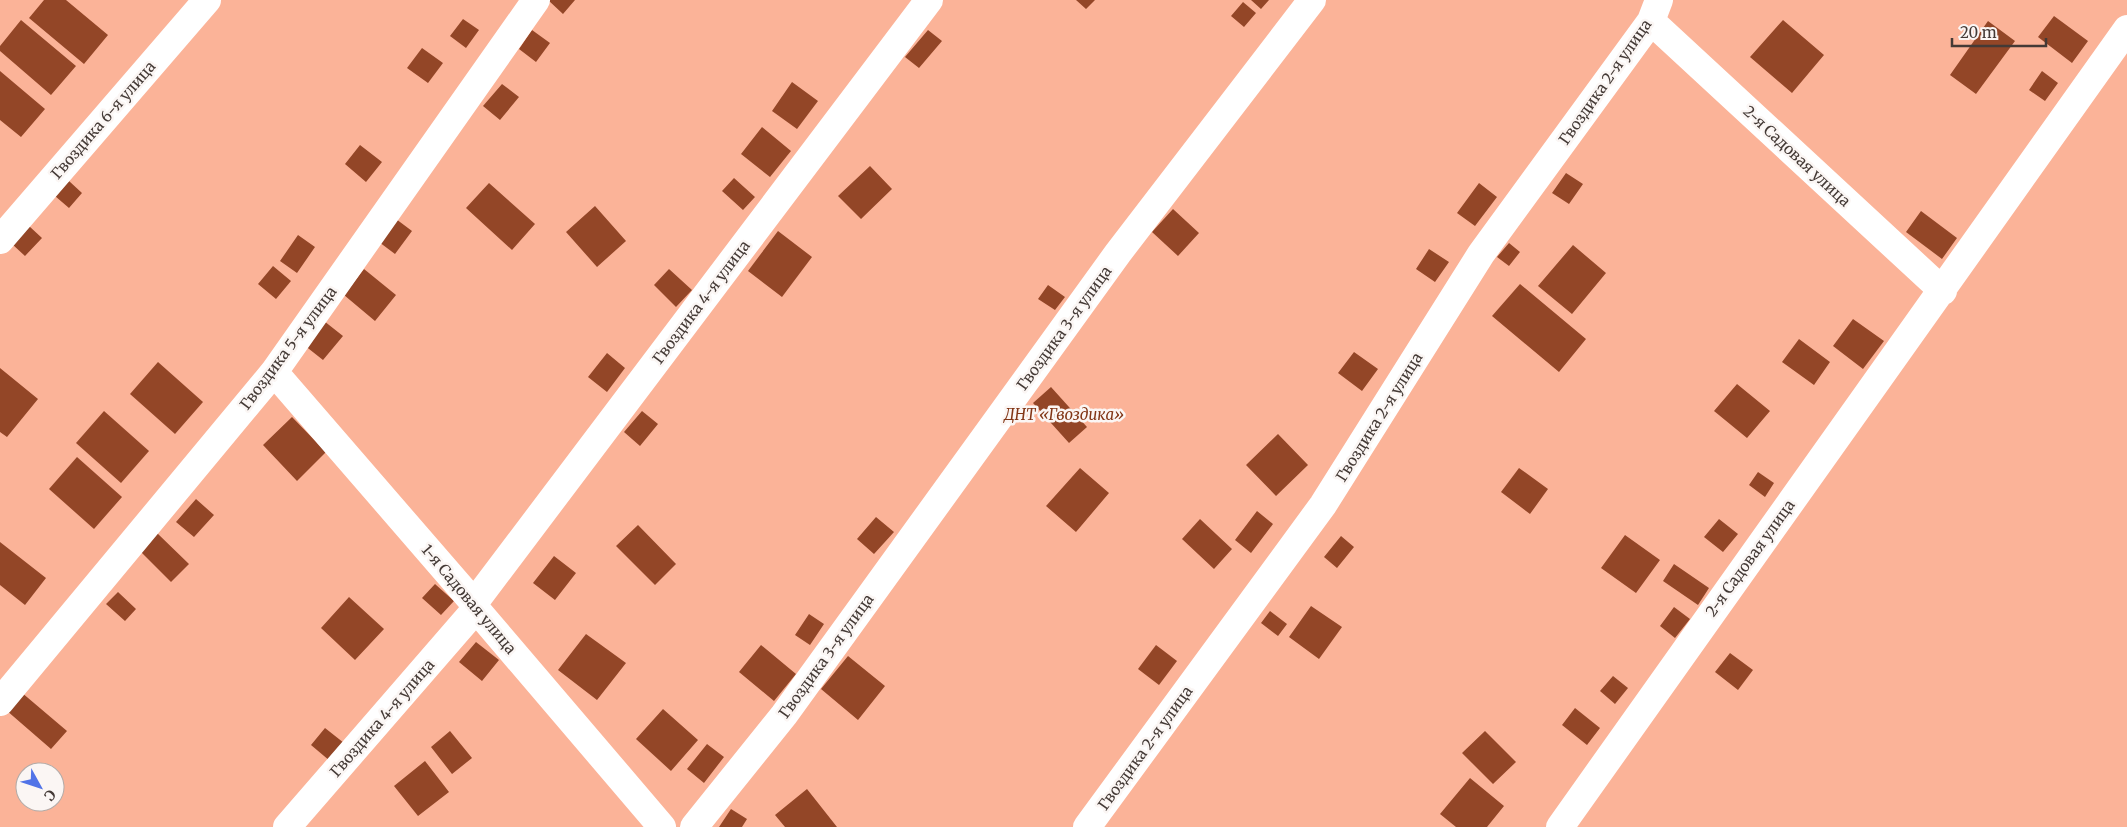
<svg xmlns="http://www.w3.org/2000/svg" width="2127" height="827" viewBox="0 0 2127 827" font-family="Merriweather,serif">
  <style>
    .green { fill: #fbb398; fill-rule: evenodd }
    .building { fill: #934627 }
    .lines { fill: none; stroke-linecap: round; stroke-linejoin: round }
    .street { stroke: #fff; stroke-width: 28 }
    .labels { text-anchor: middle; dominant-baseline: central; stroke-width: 5; stroke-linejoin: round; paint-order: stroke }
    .street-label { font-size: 15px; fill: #443a36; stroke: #fbf6f4 }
    .park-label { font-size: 15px; font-style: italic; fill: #823616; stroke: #fbf6f4 }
  </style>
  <rect width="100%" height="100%" fill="#fde4da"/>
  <path class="green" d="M0 0H2127V827H0ZM25 772H55V802H25Z"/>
  <path class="building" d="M44 0H66L108 35 84 64 29 18Z
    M548 0H575L563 14Z
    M1076 0H1095L1086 9Z
    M1251 0H1269L1261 9Z
    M1243 2 1256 13 1244 27 1231 16Z
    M2054 16 2088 41 2072 63 2038 37Z
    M463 19 479 30 466 48 450 36Z
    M21 20 76 66 51 95 0 51V46Z
    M1783 20 1824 55 1792 93 1750 57Z
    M1988 21 2015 41 1976 94 1950 75Z
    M532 30 550 43 536 62 519 49Z
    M928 30 942 41 919 68 905 57Z
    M422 48 443 63 428 83 407 68Z
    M0 71 45 109 21 137 0 120Z
    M2042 71 2058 83 2045 101 2029 90Z
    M792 82 818 101 797 129 772 111Z
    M502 84 519 97 500 120 483 106Z
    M762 127 791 151 770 177 741 154Z
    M360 145 382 162 366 182 345 164Z
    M870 166 892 189 861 219 838 196Z
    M1566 173 1583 184 1569 204 1552 193Z
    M734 178 755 197 743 210 722 191Z
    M69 181 82 193 69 208 55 196Z
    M489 183 535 224 512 250 466 208Z
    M1479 183 1497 197 1475 226 1457 213Z
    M595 206 626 241 597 267 566 232Z
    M1173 209 1199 233 1178 256 1152 232Z
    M1921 211 1957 238 1942 259 1906 232Z
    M396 219 412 231 395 254 379 242Z
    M29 226 42 238 25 256 12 244Z
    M778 231 812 257 782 297 748 271Z
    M298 235 315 247 297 273 280 261Z
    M1509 243 1520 252 1509 266 1497 257Z
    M1573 245 1606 273 1572 314 1538 286Z
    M1429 249 1449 262 1435 282 1416 269Z
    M273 266 291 281 276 299 258 284Z
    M364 269 396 295 375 321 344 295Z
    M669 269 692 290 676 307 654 285Z
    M1520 284 1586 339 1559 372 1492 316Z
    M1048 285 1065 297 1055 310 1038 299Z
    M1853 319 1884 341 1863 369 1833 346Z
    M324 321 343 336 323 360 304 345Z
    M1799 339 1830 362 1814 385 1782 362Z
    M1354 352 1378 369 1362 391 1338 373Z
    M607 353 625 368 607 392 588 377Z
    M158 362 203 402 175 434 130 394Z
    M0 368 38 399 7 437 0 432Z
    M1737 384 1770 411 1747 438 1714 411Z
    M1051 387 1087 427 1069 443 1033 403Z
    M104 411 149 451 121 483 76 443Z
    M642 411 658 424 640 446 624 432Z
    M292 417 326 452 297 481 263 445Z
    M1278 434 1308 465 1276 496 1246 465Z
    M77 457 122 497 94 529 49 489Z
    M1080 468 1109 493 1076 532 1046 506Z
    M1519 468 1548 489 1530 514 1501 492Z
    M1758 472 1774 483 1765 497 1749 485Z
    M196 499 214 515 194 537 176 522Z
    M1257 511 1273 524 1251 553 1235 540Z
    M876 517 894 532 874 554 857 539Z
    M1200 519 1232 549 1214 569 1182 539Z
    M1719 519 1738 534 1723 552 1704 537Z
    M638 525 676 564 655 585 616 546Z
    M157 533 189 564 171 582 140 551Z
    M1625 535 1660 560 1636 593 1601 568Z
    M1341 536 1354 547 1337 568 1324 557Z
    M0 542 46 578 25 605 0 585Z
    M554 556 576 573 555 600 533 583Z
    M1674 564 1709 588 1698 605 1663 581Z
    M435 584 454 601 441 615 422 598Z
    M118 592 136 609 125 621 106 604Z
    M349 597 384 629 355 660 321 628Z
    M1311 606 1342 627 1319 659 1289 637Z
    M1674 607 1690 619 1675 638 1660 626Z
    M1270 611 1287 624 1278 636 1261 623Z
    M809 614 824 624 810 645 795 635Z
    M586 634 626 663 597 700 558 670Z
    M476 642 499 660 482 681 459 662Z
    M761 645 796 674 774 701 739 672Z
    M1156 645 1177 661 1159 685 1138 669Z
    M1730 653 1753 670 1738 690 1715 672Z
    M848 656 885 686 858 720 821 689Z
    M1613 676 1628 688 1615 704 1600 691Z
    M21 692 67 731 51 749 6 710Z
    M1575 708 1600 728 1587 745 1562 725Z
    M663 709 698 740 671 771 636 739Z
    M325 728 344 743 330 761 311 745Z
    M450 731 472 758 452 774 431 747Z
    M1485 731 1516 762 1493 784 1462 753Z
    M707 744 724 757 704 783 687 769Z
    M425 761 449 792 418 816 394 786Z
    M1470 778 1504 806 1487 827H1456L1440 814Z
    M807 789 837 827H785L775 815Z
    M731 809 747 819 742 827H719Z"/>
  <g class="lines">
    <path class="street" d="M1651 21 1943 291
      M0 240 207 0
      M274 372 474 603 476 609 662 827
      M474 603 929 0
      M0 702 274 372 536 0
      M287 827 476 609
      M694 827 784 715 1118 253 1312 0
      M1087 827 1323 505 1481 254 1651 21 1659 0
      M1560 827C1748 560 1940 296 2127 29"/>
  </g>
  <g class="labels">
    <g class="street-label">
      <text transform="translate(1605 82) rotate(-55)">Гвоздика 2-я улица</text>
      <text transform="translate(103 120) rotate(-49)">Гвоздика 6-я улица</text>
      <text transform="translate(1797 156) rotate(43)">2-я Садовая улица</text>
      <text transform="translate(701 302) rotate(-53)">Гвоздика 4-я улица</text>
      <text transform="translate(1064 328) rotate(-54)">Гвоздика 3-я улица</text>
      <text transform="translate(288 348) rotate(-53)">Гвоздика 5-я улица</text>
      <text transform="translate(1379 417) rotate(-58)">Гвоздика 2-я улица</text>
      <text transform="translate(1750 558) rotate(-54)">2-я Садовая улица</text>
      <text transform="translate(469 599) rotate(50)">1-я Садовая улица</text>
      <text transform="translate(826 656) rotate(-54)">Гвоздика 3-я улица</text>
      <text transform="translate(382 718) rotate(-49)">Гвоздика 4-я улица</text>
      <text transform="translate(1145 748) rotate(-54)">Гвоздика 2-я улица</text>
    </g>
    <g class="park-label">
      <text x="1064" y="414">ДНТ «Гвоздика»</text>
    </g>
  </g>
  <g transform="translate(40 787) rotate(130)"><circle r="24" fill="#fbf6f4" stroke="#b2aba8"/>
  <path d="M0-4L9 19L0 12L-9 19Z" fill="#5173e7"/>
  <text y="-8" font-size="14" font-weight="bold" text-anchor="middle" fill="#443a36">С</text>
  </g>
  <path d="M1952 38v8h94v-8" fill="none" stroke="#443a36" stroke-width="2.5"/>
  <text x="1960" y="38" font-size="15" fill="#443a36" stroke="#fbf6f4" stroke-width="4" paint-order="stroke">20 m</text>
</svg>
